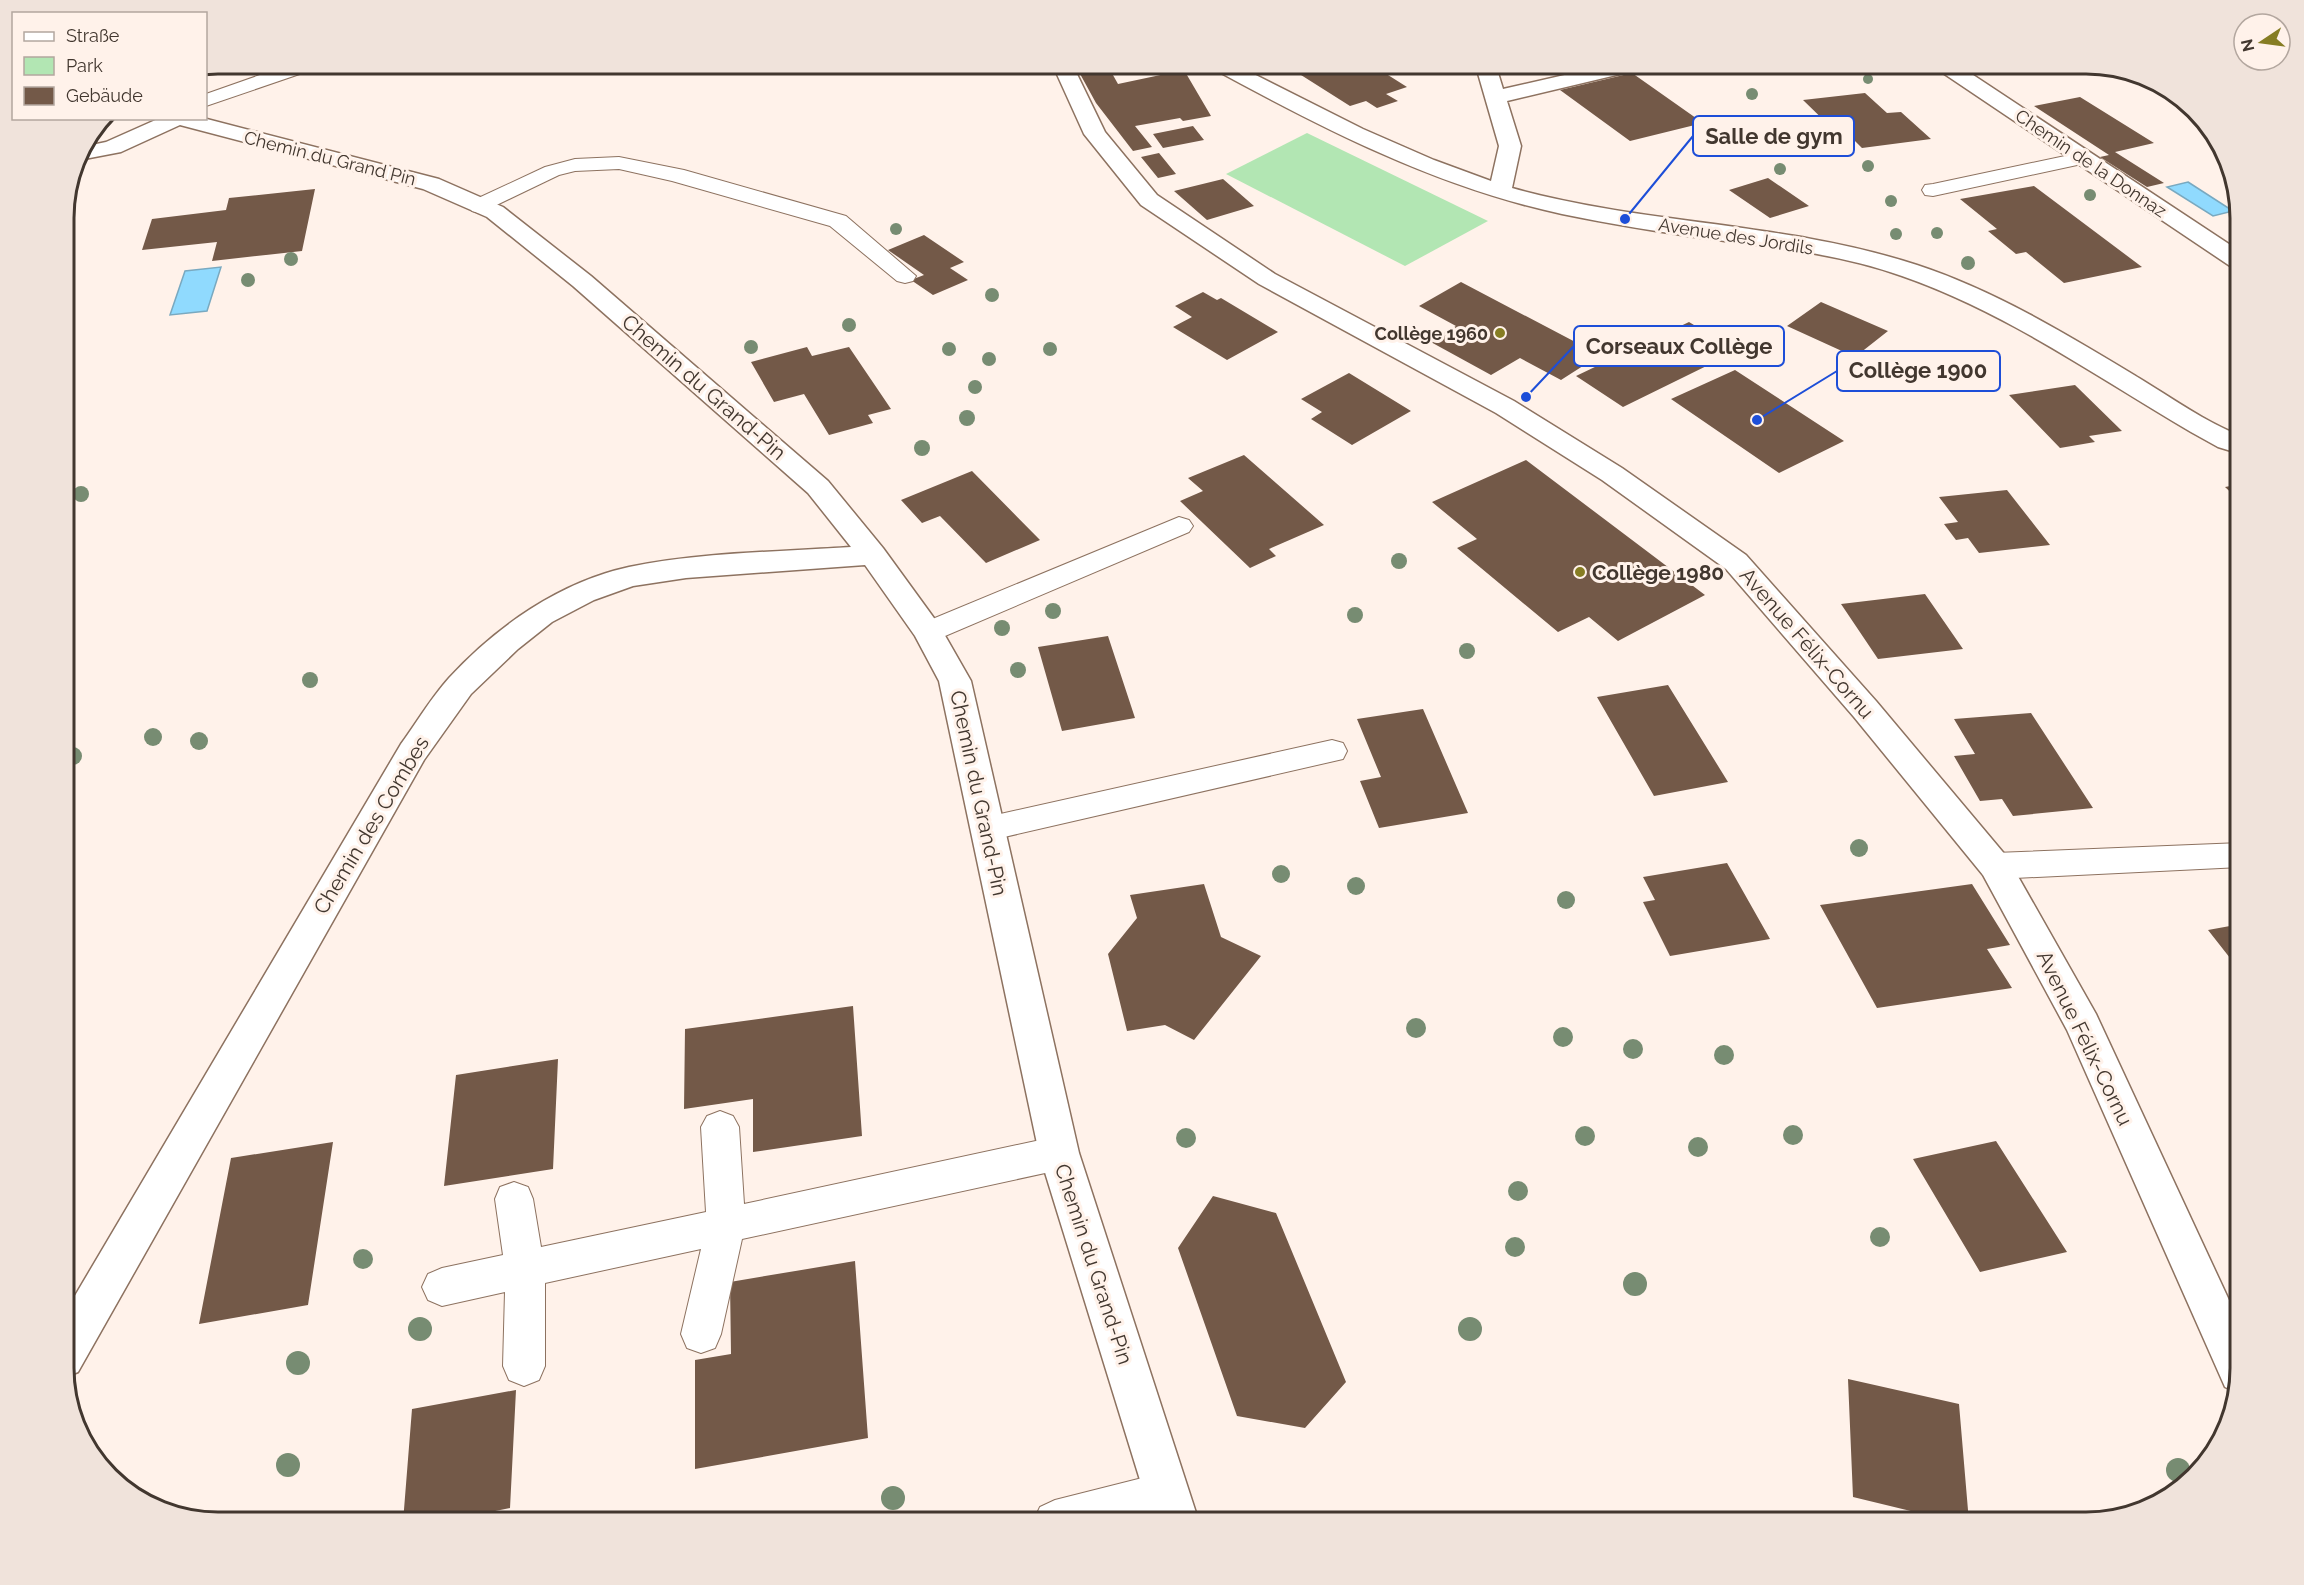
<svg xmlns="http://www.w3.org/2000/svg" width="2304" height="1585" viewBox="0 0 2304 1585" font-family="Raleway,sans-serif">
  <style>
    .green { fill: #b2e6b3 }
    .water { fill: #90dafe; stroke: #79a9c0; stroke-width: 1.5 }
    .building { fill: #735948 }
    .lines { fill: none; stroke-linecap: round; stroke-linejoin: round }
    .lane-casing { stroke: #8d7260; stroke-width: 2 }
    .street-casing { stroke: #8d7260; stroke-width: 3 }
    .path { stroke: #a79b93; stroke-width: 2; stroke-dasharray: 3 3; stroke-linecap: butt }
    .lane { fill: #fff; fill-rule: evenodd }
    .street { fill: #fff; fill-rule: evenodd }
    .tree { fill: #778c72 }
    .poi-dot { fill: #867d23; stroke: #fff2ea; stroke-width: 2 }
    .labels { text-anchor: middle; dominant-baseline: central; stroke-width: 6; stroke-linejoin: round; paint-order: stroke }
    .far-street-label { font-size: 18px; fill: #42372f; stroke: #fff2ea }
    .far-poi-label { font-size: 18px; font-weight: bold; fill: #42372f; stroke: #fff2ea; text-anchor: end }
    .street-label { font-size: 21px; fill: #42372f; stroke: #fff2ea }
    .poi-label { font-size: 21px; font-weight: bold; fill: #42372f; stroke: #fff2ea; text-anchor: start }
    .rim { fill: none; stroke: #42372f; stroke-width: 3 }
    .leader { fill: none; stroke: #1d4ed8; stroke-width: 2 }
    .callout-dot { fill: #1d4ed8; stroke: #fff2ea; stroke-width: 2 }
    .callout { fill: #fff2ea; stroke: #1d4ed8; stroke-width: 2 }
    .callout-label { font-size: 22px; text-anchor: middle; font-weight: bold; fill: #42372f }
  </style>
  <rect width="100%" height="100%" fill="#fff2ea"/>
  <path class="green" d="M1307 133 1488 221 1405 266 1226 174Z"/>
  <path class="water" d="M2188 182 2233 211 2213 216 2167 187Z
    M221 267 207 311 170 315 185 271Z"/>
  <path class="building" d="M1338 63H1369L1407 87 1386 94 1398 101 1377 108 1366 101 1350 106 1301 75Z
    M1109 68 1118 84 1184 70 1211 116 1183 121 1180 118 1135 126 1152 147 1133 151 1096 103 1079 72Z
    M1632 73 1703 123 1630 141 1560 90Z
    M1865 93 1887 113 1901 112 1931 139 1862 148 1848 134 1839 135 1803 100Z
    M2080 97 2154 143 2115 152 2164 183 2147 187 2100 157 2109 155 2034 106Z
    M1193 126 1204 140 1163 148 1153 134Z
    M1159 153 1176 174 1158 178 1141 157Z
    M1768 178 1809 206 1770 218 1729 190Z
    M1223 179 1254 206 1207 220 1174 191Z
    M2034 186 2142 267 2064 283 2026 252 2016 254 1988 231 1997 229 1960 199Z
    M315 189 302 251 212 261 217 242 142 250 152 219 226 210 229 198Z
    M924 235 964 262 950 268 968 280 933 295 911 280 924 275 888 250Z
    M1461 282 1600 355 1561 380 1520 358 1491 375 1429 341 1456 326 1419 306Z
    M1203 292 1217 300 1221 298 1278 332 1227 360 1173 327 1192 317 1175 306Z
    M1821 302 1888 331 1855 357 1787 326Z
    M1689 322 1737 351 1623 407 1576 376Z
    M807 347 812 356 849 347 891 409 868 415 873 423 829 435 804 394 774 402 751 362Z
    M1735 370 1844 441 1779 473 1671 399Z
    M1349 373 1411 411 1352 445 1311 419 1322 412 1301 399Z
    M2075 385 2122 431 2089 436 2095 442 2060 448 2009 395Z
    M1244 455 1324 525 1269 549 1276 556 1250 568 1180 501 1203 491 1188 478Z
    M1526 460 1705 595 1618 641 1589 617 1558 632 1457 548 1477 539 1432 502Z
    M972 471 1040 540 986 563 940 516 922 523 901 500Z
    M2241 484V502L2225 487Z
    M2007 490 2050 545 1979 553 1968 538 1956 540 1944 524 1958 522 1939 497Z
    M1925 594 1963 649 1878 659 1841 604Z
    M1108 636 1135 718 1062 731 1038 647Z
    M1668 685 1728 782 1654 796 1597 697Z
    M1423 709 1468 813 1379 828 1360 781 1381 777 1357 719Z
    M2031 713 2093 808 2013 816 2002 799 1980 801 1954 756 1975 754 1954 719Z
    M1727 863 1770 939 1670 956 1643 902 1655 900 1643 877Z
    M1204 884 1221 937 1261 956 1194 1040 1165 1025 1127 1031 1108 954 1137 918 1130 895Z
    M1972 884 2010 945 1987 949 2012 988 1877 1008 1820 905Z
    M2241 924V972L2208 930Z
    M853 1006 862 1136 753 1152V1099L684 1109 685 1029Z
    M558 1059 553 1169 444 1186 456 1075Z
    M1996 1141 2067 1252 1980 1272 1913 1159Z
    M333 1142 308 1305 199 1324 231 1158Z
    M1213 1196 1276 1213 1346 1382 1305 1428 1237 1416 1178 1248Z
    M855 1261 868 1438 695 1469V1360L731 1354 730 1282Z
    M1848 1379 1959 1404 1969 1522H1956L1853 1497Z
    M516 1390 510 1508 441 1522H403L412 1409Z"/>
  <g class="lines">
    <g class="lane-casing">
      <path id="lane" d="M294 63H323L320 67 206 106V94Z
        M2084 152 2091 154 2094 158 2091 162 1933 196 1925 195 1922 190 1925 185 1933 184Z
        M619 157 684 170 846 216 916 276 913 281 905 283 897 281 830 226 672 181 619 169 575 171 559 175 480 213 472 211 469 206 472 201 545 167 575 159Z
        M1179 517 1189 520 1193 526 1189 532 938 639 928 642 918 639 914 632 918 625Z
        M1332 740 1343 743 1347 751 1343 759 987 841 976 838 971 829 976 820 987 817Z
        M2241 843V867L1995 879 1983 875 1979 866 1983 857 1995 853Z
        M720 1111 733 1116 739 1127 744 1204 1059 1136 1072 1141 1078 1153 1072 1165 1059 1170 742 1239 721 1334 715 1348 701 1353 687 1348 681 1334 701 1249 545 1283V1366L539 1380 524 1386 509 1380 503 1366 505 1292 442 1306 428 1300 422 1287 428 1274 442 1268 503 1255 495 1199 500 1187 514 1182 528 1187 533 1199 541 1247 706 1212 701 1127 707 1116Z
        M1166 1472 1181 1479 1188 1494 1181 1509 1141 1522H1033L1040 1507 1055 1500Z"/>
    </g>
    <g class="street-casing">
      <path id="street" d="M1054 63H1074L1075 70 1105 132 1157 195 1275 274 1514 401 1622 468 1746 555 1876 701 2007 857 2096 1014 2241 1326V1368L2234 1391 2225 1387 2067 1030 1983 875 1854 717 1726 569 1602 480 1496 413 1259 284 1141 205 1084 134 1055 70Z
        M1207 63H1232L1363 129 1434 160 1491 181 1499 146 1475 63H1495L1503 89 1617 63H1653L1650 67 1507 101 1521 146 1512 188C1645 225 1786 222 1917 265 1996 291 2068 335 2139 378 2172 398 2205 422 2241 436V454L2218 447 2191 432C2097 377 2006 312 1902 276 1840 254 1773 247 1709 239 1660 232 1611 224 1562 214 1436 187 1322 128 1210 67Z
        M1931 63H1955L2241 252V270L2233 268 1934 67Z
        M160 118H203L439 179 503 207 591 276 828 481 883 548 939 625 971 681 1079 1153 1199 1522H1153L1039 1153 939 681 915 636 865 565 686 578 633 586 594 600 552 622 518 649 471 694 424 760 78 1372 63 1378V1316L401 744C417 722 431 698 449 678 497 626 560 582 629 567 701 552 778 552 851 547L808 493 573 286 487 217 423 189 180 125 121 152 74 161 82 147 106 142Z"/>
    </g>
    <path class="path" d="M1109 66 1135 63"/>
    <use href="#lane" class="lane"/>
    <use href="#street" class="street"/>
  </g>
  <g class="tree">
    <circle cx="1868" cy="79" r="5"/>
    <circle cx="1752" cy="94" r="6"/>
    <circle cx="1868" cy="166" r="6"/>
    <circle cx="1780" cy="169" r="6"/>
    <circle cx="2090" cy="195" r="6"/>
    <circle cx="1891" cy="201" r="6"/>
    <circle cx="896" cy="229" r="6"/>
    <circle cx="1937" cy="233" r="6"/>
    <circle cx="1896" cy="234" r="6"/>
    <circle cx="291" cy="259" r="7"/>
    <circle cx="1968" cy="263" r="7"/>
    <circle cx="248" cy="280" r="7"/>
    <circle cx="992" cy="295" r="7"/>
    <circle cx="849" cy="325" r="7"/>
    <circle cx="751" cy="347" r="7"/>
    <circle cx="949" cy="349" r="7"/>
    <circle cx="1050" cy="349" r="7"/>
    <circle cx="989" cy="359" r="7"/>
    <circle cx="975" cy="387" r="7"/>
    <circle cx="967" cy="418" r="8"/>
    <circle cx="922" cy="448" r="8"/>
    <circle cx="81" cy="494" r="8"/>
    <circle cx="1399" cy="561" r="8"/>
    <circle cx="1053" cy="611" r="8"/>
    <circle cx="1355" cy="615" r="8"/>
    <circle cx="1002" cy="628" r="8"/>
    <circle cx="1467" cy="651" r="8"/>
    <circle cx="1018" cy="670" r="8"/>
    <circle cx="310" cy="680" r="8"/>
    <circle cx="153" cy="737" r="9"/>
    <circle cx="199" cy="741" r="9"/>
    <circle cx="73" cy="756" r="9"/>
    <circle cx="1859" cy="848" r="9"/>
    <circle cx="1281" cy="874" r="9"/>
    <circle cx="1356" cy="886" r="9"/>
    <circle cx="1566" cy="900" r="9"/>
    <circle cx="1416" cy="1028" r="10"/>
    <circle cx="1563" cy="1037" r="10"/>
    <circle cx="1633" cy="1049" r="10"/>
    <circle cx="1724" cy="1055" r="10"/>
    <circle cx="1793" cy="1135" r="10"/>
    <circle cx="1585" cy="1136" r="10"/>
    <circle cx="1186" cy="1138" r="10"/>
    <circle cx="1698" cy="1147" r="10"/>
    <circle cx="1518" cy="1191" r="10"/>
    <circle cx="1880" cy="1237" r="10"/>
    <circle cx="1515" cy="1247" r="10"/>
    <circle cx="363" cy="1259" r="10"/>
    <circle cx="1635" cy="1284" r="12"/>
    <circle cx="420" cy="1329" r="12"/>
    <circle cx="1470" cy="1329" r="12"/>
    <circle cx="298" cy="1363" r="12"/>
    <circle cx="288" cy="1465" r="12"/>
    <circle cx="2178" cy="1470" r="12"/>
    <circle cx="893" cy="1498" r="12"/>
  </g>
  <g class="poi-dot">
    <circle cx="1500" cy="333" r="6"/>
    <circle cx="1580" cy="572" r="6"/>
  </g>
  <g class="labels">
    <g class="far-street-label">
      <text transform="translate(330 158) rotate(14)">Chemin du Grand Pin</text>
      <text transform="translate(2091 163) rotate(34)">Chemin de la Donnaz</text>
      <text transform="translate(1736 236) rotate(9)">Avenue des Jordils</text>
    </g>
    <g class="far-poi-label">
      <text x="1488" y="333">Collège 1960</text>
    </g>
    <g class="street-label">
      <text transform="translate(704 387) rotate(41)">Chemin du Grand-Pin</text>
      <text transform="translate(1807 643) rotate(49)">Avenue Félix-Cornu</text>
      <text transform="translate(979 793) rotate(78)">Chemin du Grand-Pin</text>
      <text transform="translate(371 825) rotate(-59)">Chemin des Combes</text>
      <text transform="translate(2085 1038) rotate(64)">Avenue Félix-Cornu</text>
      <text transform="translate(1094 1264) rotate(72)">Chemin du Grand-Pin</text>
    </g>
    <g class="poi-label">
      <text x="1592" y="572">Collège 1980</text>
    </g>
  </g>
  <path d="M0 0H2304V1585H0ZM218 74H2086A144 144 0 0 1 2230 218V1368A144 144 0 0 1 2086 1512H218A144 144 0 0 1 74 1368V218A144 144 0 0 1 218 74Z" fill="#f0e3db" fill-rule="evenodd"/>
  <path class="rim" d="M218 74H2086A144 144 0 0 1 2230 218V1368A144 144 0 0 1 2086 1512H218A144 144 0 0 1 74 1368V218A144 144 0 0 1 218 74Z"/>
  <path class="leader" d="M1625 219L1693 136M1526 397L1574 346M1757 420L1837 371"/>
  <g class="callout-dot">
    <circle cx="1625" cy="219" r="6"/>
    <circle cx="1526" cy="397" r="6"/>
    <circle cx="1757" cy="420" r="6"/>
  </g>
  <g class="callout">
    <rect x="1693" y="116" width="161" height="40" rx="6"/>
    <rect x="1574" y="326" width="210" height="40" rx="6"/>
    <rect x="1837" y="351" width="163" height="40" rx="6"/>
  </g>
  <g class="callout-label">
    <text x="1774" y="144">Salle de gym</text>
    <text x="1679" y="354">Corseaux Collège</text>
    <text x="1918" y="378">Collège 1900</text>
  </g>
  <rect x="12" y="12" width="195" height="108" fill="#fff2ea" stroke="#b3a79f" stroke-width="1.5"/>
  <rect x="24" y="32" width="30" height="9" fill="#ffffff" stroke="#b3a79f" stroke-width="1.5"/>
  <text x="66" y="42" font-size="18" fill="#42372f">Straße</text>
  <rect x="24" y="57" width="30" height="18" fill="#b2e6b3" stroke="#b3a79f" stroke-width="1.5"/>
  <text x="66" y="72" font-size="18" fill="#42372f">Park</text>
  <rect x="24" y="87" width="30" height="18" fill="#735948" stroke="#b3a79f" stroke-width="1.5"/>
  <text x="66" y="102" font-size="18" fill="#42372f">Gebäude</text>
  <g transform="translate(2262 42) rotate(257)"><circle r="28" fill="#fff2ea" stroke="#b3a79f" stroke-width="1.5"/>
  <path d="M0-4.5L10 22L0 15L-10 22Z" fill="#867d23"/>
  <text y="-9" font-size="16" font-weight="bold" text-anchor="middle" fill="#42372f">N</text>
  </g>
</svg>
